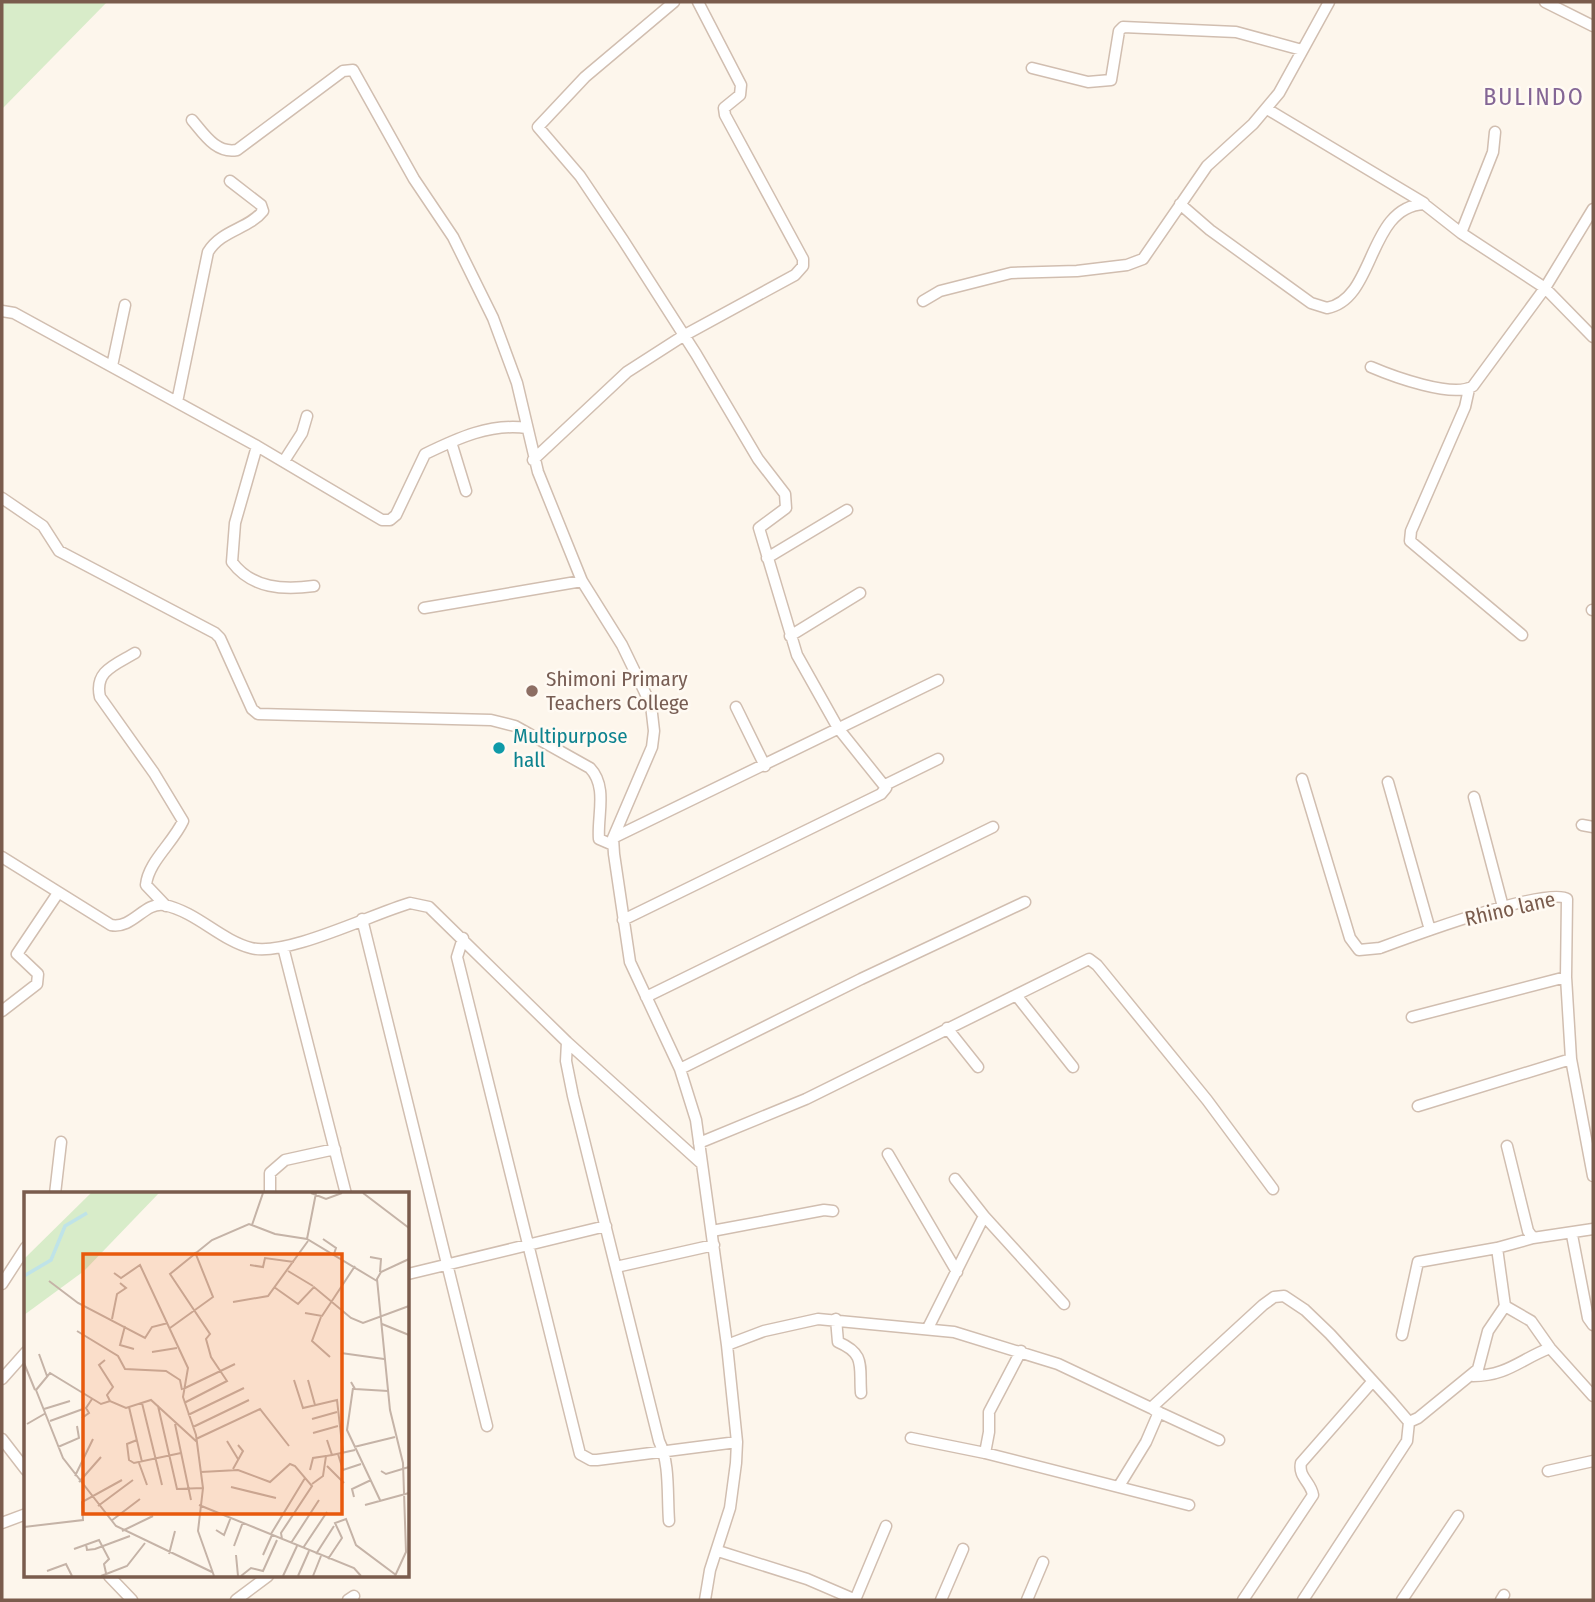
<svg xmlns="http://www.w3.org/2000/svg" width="1595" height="1602" viewBox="0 0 1595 1602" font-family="'Fira Sans Condensed',sans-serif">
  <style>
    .green { fill: #d8ecc9 }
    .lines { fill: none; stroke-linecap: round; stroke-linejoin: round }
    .minor-casing { stroke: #d1beb0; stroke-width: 13 }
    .minor { stroke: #fff; stroke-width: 10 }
    .education-dot { fill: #8d6e63; stroke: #fffaf3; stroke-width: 2.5 }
    .culture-dot { fill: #0f9aa8; stroke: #fffaf3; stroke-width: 2.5 }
    .labels { text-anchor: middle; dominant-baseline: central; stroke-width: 5; stroke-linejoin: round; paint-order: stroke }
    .education-label { font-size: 21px; fill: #785e54; stroke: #fffaf3; text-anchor: start }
    .culture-label { font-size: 21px; fill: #0d838f; stroke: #fffaf3; text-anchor: start }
    .street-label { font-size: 21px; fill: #7a5c4d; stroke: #fffaf3 }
    .quarter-label { font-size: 24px; letter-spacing: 2px; fill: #846695; stroke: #fffaf3 }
    .inset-river { fill: none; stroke: #bfe3e8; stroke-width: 3.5 }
    .inset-road { fill: none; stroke: #c5b3a7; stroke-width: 2 }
    .view { fill: #e8590c; fill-opacity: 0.15; stroke: #e8590c; stroke-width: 3.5 }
    .inset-edge { fill: none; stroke: #7a5c4d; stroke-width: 3.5 }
  </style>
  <rect width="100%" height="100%" fill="#fdf6ec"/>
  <path class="green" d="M2 2H107L2 109Z"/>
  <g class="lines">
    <g class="minor-casing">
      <path id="minor" d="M1545 2 1593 26
        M1032 68 1088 82 1111 80 1119 31 1123 27 1236 32 1302 50
        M1267 109 1424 203
        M192 120C204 134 216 154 237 150L343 71 353 70 414 179 453 237 493 318 517 383 538 472 582 581 622 645 651 705 654 731 652 747 613 838 614 854 630 962 680 1069 696 1120 727 1345 737 1442 736 1463 730 1508 710 1570 705 1600
        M1180 204 1210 230 1311 303 1327 308C1376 299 1367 207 1424 204L1461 233 1545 288 1593 337
        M1461 233 1493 152 1495 132
        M923 301 940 291 1011 273 1077 271 1127 265 1143 259 1207 166 1253 124 1279 93 1329 2
        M2 311 14 313 257 446 382 520H390L396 515 425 454C458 438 490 423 527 428
        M112 366 125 305
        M1371 367C1392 376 1454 399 1473 386L1545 288 1593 209
        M1469 389 1465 407 1411 531 1410 541 1522 635
        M177 402 208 252C221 230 249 229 263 211L261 205 230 181
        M451 442 466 491
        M257 446 235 523 232 562C252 589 284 590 314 586
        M533 460 627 372 683 336 795 275 803 266V259L725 115 724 108 740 95 741 85 698 2
        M284 461 302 433 307 416
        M2 498 43 526 59 551 215 633 220 638 252 709 258 714 491 720 515 726 590 768C608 787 597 816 599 839L613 845
        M767 558 847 510
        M424 608 582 581
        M1592 610H1593
        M790 636 860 593
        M135 653C115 665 94 671 100 697L154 773 183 821C173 843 148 862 146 885L166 906
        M736 707 765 766
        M1302 779 1350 938 1359 950 1380 948C1407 938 1549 885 1567 899L1566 977 1571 1059 1593 1176
        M1388 782 1430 930
        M885 785 938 759
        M1474 797 1503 907
        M1582 825 1593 827
        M613 838 938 680
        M2 857 111 925C133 929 144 902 164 905 197 912 220 940 251 948 286 957 372 914 410 903L429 907 567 1042 702 1164
        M362 919 487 1426
        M623 920 881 794 886 788 838 728 797 655 759 528 786 508 785 494 758 459 696 354 623 240 580 176 538 127 585 77 674 2
        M463 938 457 957 580 1454 591 1460H597L737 1442
        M283 947 346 1194
        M1016 995 1073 1067
        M646 997 993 827
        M2 1011 37 984 38 974 17 954 58 893
        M1412 1017 1566 977
        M947 1028 978 1067
        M567 1042 566 1061 573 1096 659 1441C670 1463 667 1494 669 1521
        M680 1069 861 979 1025 902
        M1418 1106 1571 1059
        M699 1143 806 1099 1089 959 1097 965 1207 1100 1273 1189
        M1507 1146 1528 1231 1533 1238 1593 1229
        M888 1154 957 1272
        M55 1194 61 1142
        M270 1194V1173L285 1160 335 1149
        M984 1216 1064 1304
        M712 1231 824 1210 833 1211
        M1572 1235 1588 1318 1593 1325
        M616 1267 714 1245
        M408 1274 606 1226
        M2 1284 26 1247
        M1505 1306 1531 1321 1550 1348 1593 1396
        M836 1319 838 1342C866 1354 859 1366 861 1393
        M928 1328 984 1216 955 1179
        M1402 1335 1418 1262 1497 1248
        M727 1345 764 1331 818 1319 954 1332 1058 1364 1151 1408 1263 1305 1274 1297 1284 1296 1305 1310 1330 1334 1391 1401 1409 1422 1407 1441 1303 1600
        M1473 1376C1507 1376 1521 1359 1550 1348
        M2 1379 26 1352
        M1154 1410 1219 1440
        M1409 1422 1418 1418 1478 1369 1488 1331 1505 1306 1497 1248 1533 1238
        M911 1438 985 1453 1189 1505
        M2 1439 26 1470
        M985 1453 989 1432V1412L1021 1351
        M1548 1471 1593 1461
        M1119 1486 1146 1442 1159 1412
        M2 1523 26 1514
        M718 1551 807 1579 856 1600
        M109 1576 132 1600
        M236 1600 268 1576
        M348 1600 354 1596
        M855 1600 886 1526
        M941 1600 963 1549
        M1027 1600 1043 1562
        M1243 1600 1313 1495C1311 1482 1298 1477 1301 1463L1372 1382
        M1402 1600 1458 1516
        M1501 1600 1504 1595"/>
    </g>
    <use href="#minor" class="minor"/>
  </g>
  <circle class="education-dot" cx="532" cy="691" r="7"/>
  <circle class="culture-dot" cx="499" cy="748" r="7"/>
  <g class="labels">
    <g class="education-label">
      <text x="546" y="679">Shimoni Primary<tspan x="546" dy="24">Teachers College</tspan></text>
    </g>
    <g class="culture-label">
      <text x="513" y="736">Multipurpose<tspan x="513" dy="24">hall</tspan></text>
    </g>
    <g class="street-label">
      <text transform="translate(1510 909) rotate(-13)">Rhino lane</text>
    </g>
    <g class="quarter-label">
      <text x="1534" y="97">BULINDO</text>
    </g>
  </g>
  <g transform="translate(24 1192)">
    <rect width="385" height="385" fill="#fdf6ec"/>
    <path d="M67 1H135L60 79 0 123V67Z" fill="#d8ecc9"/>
    <path class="inset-river" d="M0 84 27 68 41 34 63 21"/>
    <path class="inset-road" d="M287 1 302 7 318 1M339 1 385 36M228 33 239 1M283 47 292 1M299 47 312 56 310 62M346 65 357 67 356 80M226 73 239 75 241 66 270 70M264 79 289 94M90 81 97 86 116 73 164 176 159 205 172 243 179 296 174 339 190 384M25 89 54 111 121 146 128 135 144 131M250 95 274 112 290 95 327 126 339 131 385 114M209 110 244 104 284 49M281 121 298 124 331 74M297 125 288 149 306 165M88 127 93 102 102 96 96 91M358 132 385 143M101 134 96 153 110 157M146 136 189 105 171 60M53 139 94 164 101 177 142 179 156 188 158 198M128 160 153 156M317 161 360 167M15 162 23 184M81 168 75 173 89 195 83 203 86 209M0 171 11 198M270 188 279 216 313 208 319 261M284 188 291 213M327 190 331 197 364 199M329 196 323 238 356 308M159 197 211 172M118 211 138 293M160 211 203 189 187 165 182 147 186 142 146 82 188 48 225 32 251 42 283 47 353 89M134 214 153 297 179 296M105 215 118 270M20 217 46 209M164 223 220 196M58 226 65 221 62 216 68 207M288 227 313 220M26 229 59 217M3 232 22 221M151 232 167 308M169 235 225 208M289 241 314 234M172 247 236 217 265 254M113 248 103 252 105 268 110 271 157 261M303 248 308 263 331 258M203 249 214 267M173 250 127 208 102 216 86 209 77 212 26 181 12 198 39 266 92 334 188 380M34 255 55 246 53 234M330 255 371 245M314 262 319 278 337 272M115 271 123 293M303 274 320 291M209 277 219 259 214 253M286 278 289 266 302 264M357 279 362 282 385 275M177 280 214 278 246 290 266 272 271 274 288 294 257 341 258 347M51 284 69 247M55 290 77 265M288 292 299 284 302 264 308 263M207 295 252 306M330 305 328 297 347 288M175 313 330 376 337 384M341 313 385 301M74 314 109 288M87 329 116 307M0 335 59 328 58 310 98 288M192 338 200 343 207 325M98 339 129 324M247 342 281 286M267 351 295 308M62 352 63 358 71 357 106 344M210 354 219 330M279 356 303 320M50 357 75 348 85 367 80 372 82 381M145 362 151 339M292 362 310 334M212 363 214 384M239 363 248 343M304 367 318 346 311 331 322 327 332 353 372 383M23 379 42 372 48 384M77 384 103 374 121 351M217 384 227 376 239 379 253 348M259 384 273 354M274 384 285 359M289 384 297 364M371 384 382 360 379 271 366 218 353 87 357 80 385 67"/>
    <path class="view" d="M59 62H318V322H59Z"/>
    <rect width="385" height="385" class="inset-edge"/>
  </g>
  <rect width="1595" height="1602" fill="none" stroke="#7a5c4d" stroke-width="7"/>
</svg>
